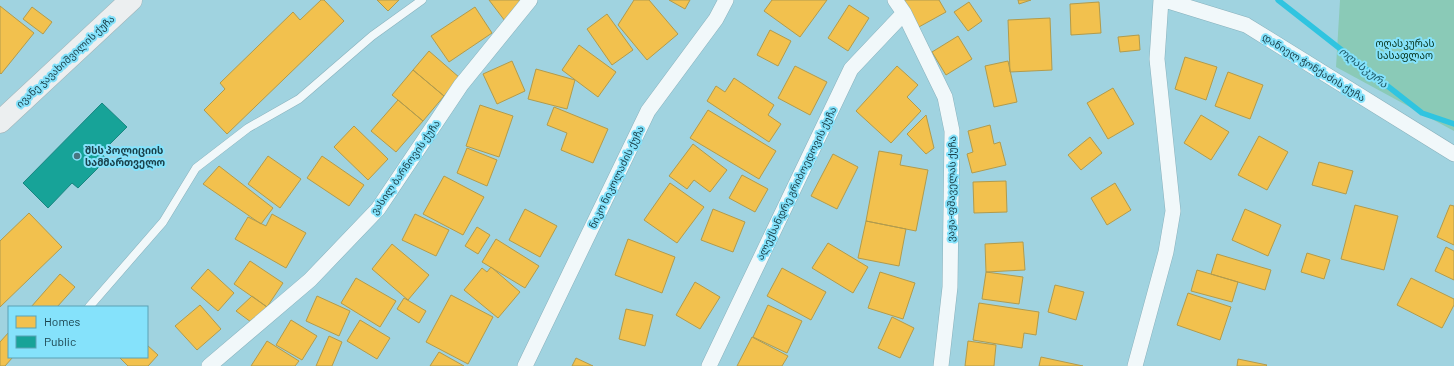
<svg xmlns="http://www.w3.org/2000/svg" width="1454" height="366" viewBox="0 0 1454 366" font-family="Barlow,'Noto Sans Georgian',sans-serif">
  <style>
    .green { fill: #8acab7 }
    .homes { fill: #f2c14e; stroke: #b19b4d }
    .public { fill: #17a398; stroke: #188681 }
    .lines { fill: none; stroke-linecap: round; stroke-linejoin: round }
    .stream { stroke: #30c4e0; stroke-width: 5.5 }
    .lane-casing { stroke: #88b1bc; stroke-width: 9 }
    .street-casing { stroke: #88b1bc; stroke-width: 16 }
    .primary-casing { stroke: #a2b5ba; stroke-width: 23 }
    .lane { stroke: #f1f8fa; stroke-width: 8 }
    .street { stroke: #f1f8fa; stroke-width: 15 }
    .primary { stroke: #eceff0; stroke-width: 22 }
    .poi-dot { fill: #497580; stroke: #85e2fb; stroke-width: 1.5 }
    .labels { text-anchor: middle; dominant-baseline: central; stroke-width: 4; stroke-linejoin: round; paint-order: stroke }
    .park-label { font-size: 10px; fill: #07361f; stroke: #85e2fb }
    .street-label { font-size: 10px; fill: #1a424c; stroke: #85e2fb }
    .poi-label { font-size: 10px; font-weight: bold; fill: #1a424c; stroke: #85e2fb; text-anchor: start }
    .water-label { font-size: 11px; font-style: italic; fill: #1c5867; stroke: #85e2fb }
  </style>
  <rect width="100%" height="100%" fill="#a0d3e0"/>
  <path class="green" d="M1340 0H1454V131L1336 67Z"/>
  <path class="homes" d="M321 0H324L344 21 227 134 204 110 225 89 220 83 293 12 300 20Z
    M377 0H399L388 11Z
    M489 0H523L505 21Z
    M634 0H649L678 34 647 60 618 25Z
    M669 0H690L685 9Z
    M772 0H827L800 37 764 11Z
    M902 0H939L946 12 917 28Z
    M1018 0H1031L1019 4Z
    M969 2 982 21 968 31 954 12Z
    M1099 2 1101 33 1071 35 1070 4Z
    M849 5 869 18 848 51 828 38Z
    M0 6 34 33 1 74 0 73Z
    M32 7 52 22 43 34 23 19Z
    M475 7 492 33 449 62 431 36Z
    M607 14 633 50 612 65 587 29Z
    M1050 18 1052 70 1010 72 1008 20Z
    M770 30 791 41 778 66 757 55Z
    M1139 35 1140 50 1120 52 1118 37Z
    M958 36 972 59 946 75 932 52Z
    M579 45 616 72 598 97 562 70Z
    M429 51 460 78 444 96 413 70Z
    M1185 57 1217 67 1206 100 1175 89Z
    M512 61 525 91 497 104 483 74Z
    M1008 61 1017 102 994 107 985 66Z
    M795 66 827 82 810 115 778 98Z
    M897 66 918 85 907 97 921 111 891 143 856 111Z
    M536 69 575 80 567 109 528 99Z
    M413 70 444 96 423 121 392 95Z
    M1228 72 1263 85 1250 119 1215 106Z
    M734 78 774 105 768 115 781 124 769 142 707 101 716 86 725 92Z
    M1113 88 1134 124 1108 139 1087 103Z
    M398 100 423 121 396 152 371 131Z
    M480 105 513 116 499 157 466 146Z
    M554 107 608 129 593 163 561 150 567 133 547 125Z
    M708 110 776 151 759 179 690 138Z
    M926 115 934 148 926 154 907 134Z
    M1201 115 1229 132 1211 160 1184 143Z
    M990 125 994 144 1000 142 1006 165 972 173 967 154 973 152 968 131Z
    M354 126 388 159 368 180 334 147Z
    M1259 136 1288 152 1267 190 1238 175Z
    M1090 137 1102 153 1081 170 1068 155Z
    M693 144 727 170 710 192 694 180 687 189 669 176Z
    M467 148 497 160 487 186 457 173Z
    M879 151 902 155 900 165 928 170 916 231 866 221Z
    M833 154 858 167 837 209 811 196Z
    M268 156 301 179 280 208 248 184Z
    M322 156 364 185 349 206 307 178Z
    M1319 162 1353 171 1346 194 1312 185Z
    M219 166 273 208 261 224 203 184Z
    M742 175 768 189 755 212 729 198Z
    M444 176 484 197 463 235 423 214Z
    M1006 181 1007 212 974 213 973 182Z
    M670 183 704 207 677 243 644 220Z
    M1115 183 1131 210 1107 225 1091 198Z
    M1355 205 1398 216 1384 270 1341 259Z
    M1450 205 1454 206V245L1437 237Z
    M525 209 557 226 540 257 509 240Z
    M713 209 745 222 733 252 701 240Z
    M1245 209 1281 225 1268 256 1232 240Z
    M29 213 62 247 0 307V241Z
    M272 214 306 233 286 268 235 239 248 217 266 226Z
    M415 214 449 230 436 256 402 240Z
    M866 221 906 229 899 266 858 258Z
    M477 227 490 235 478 254 465 246Z
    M496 239 539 266 525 288 482 262Z
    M628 239 675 257 662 293 615 275Z
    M1023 242 1025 270 986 272 985 244Z
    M828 243 868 267 853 293 812 268Z
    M392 244 429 275 408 300 372 269Z
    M1446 247 1454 251V280L1435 271Z
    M1307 253 1330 260 1324 279 1301 272Z
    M1217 254 1271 270 1265 290 1211 274Z
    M250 261 283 283 267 307 234 284Z
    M491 267 520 292 498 318 464 290 482 268 487 272Z
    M782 268 826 292 811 320 767 296Z
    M208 269 234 293 218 311 191 288Z
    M1197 270 1238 282 1232 302 1191 291Z
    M880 272 915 283 903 319 868 308Z
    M986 272 1023 277 1019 304 982 299Z
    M60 274 75 287 57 307H31Z
    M356 278 396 301 380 327 341 303Z
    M1411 278 1454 299V305L1442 328 1397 305Z
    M695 282 720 297 700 329 676 315Z
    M1055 285 1084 292 1076 320 1048 312Z
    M1188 293 1231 307 1220 340 1177 325Z
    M451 295 493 317 468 364 426 342Z
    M252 296 267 307 251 322 236 311Z
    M317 296 350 311 339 336 306 321Z
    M404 298 426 311 419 323 397 309Z
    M979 303 1039 312 1036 335 1024 333 1022 348 973 340Z
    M200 305 221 329 197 350 175 326Z
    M768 305 802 321 787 353 753 337Z
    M626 309 653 315 645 346 619 339Z
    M892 317 914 328 900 358 878 348Z
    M291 320 317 336 302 360 276 345Z
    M360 320 390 338 377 359 347 341Z
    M9 332V357H13L5 366H0V342Z
    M329 336 342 342 332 366H316Z
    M752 337 788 356 782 366H737Z
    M267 341 299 361 295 366H251Z
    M968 341 996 345 994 366H965Z
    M147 345 158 355 148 366H128L119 357H147Z
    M439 352 464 366H430Z
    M1041 357 1083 366H1039Z
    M576 358 593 366H572Z
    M1238 359 1267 365 1266 366H1237Z"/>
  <path class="public" d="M102 103 127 127 101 153 107 159 78 188 72 183 48 208 23 183Z"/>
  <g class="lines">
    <path class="stream" d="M1278 0 1422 113 1454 124"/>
    <g class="lane-casing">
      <path id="lane" d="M89 307 163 222 196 168 248 128 299 99 372 36 422 0"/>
    </g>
    <g class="street-casing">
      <path id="street" d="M895 0 904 13 945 97 952 131 950 287 941 366
        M1165 0 1246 25 1454 154
        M209 366 310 280 378 209 461 85 530 0
        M525 366 648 111 716 19 726 0
        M709 366 851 69 904 13
        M1135 366 1166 252 1173 211 1157 59 1161 0"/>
    </g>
    <g class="primary-casing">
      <path id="primary" d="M0 122 131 0"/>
    </g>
    <use href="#lane" class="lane"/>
    <use href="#street" class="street"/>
    <use href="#primary" class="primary"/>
  </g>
  <circle class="poi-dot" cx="77" cy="156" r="4"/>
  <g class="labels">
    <g class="park-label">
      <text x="1405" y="43">ოღასკურას<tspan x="1405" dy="12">სასაფლაო</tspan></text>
    </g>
    <g class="street-label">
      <text transform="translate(65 61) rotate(-43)">ივანე ჯავახიშვილის ქუჩა</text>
      <text transform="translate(1314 67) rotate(32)">დანიელ ჭონქაძის ქუჩა</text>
      <text transform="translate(405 167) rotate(-55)">ვასილ ბარნოვის ქუჩა</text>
      <text transform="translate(616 177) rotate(-64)">ნიკო ნიკოლაძის ქუჩა</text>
      <text transform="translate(796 183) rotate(-64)">ალექსანდრე გრიბოედოვის ქუჩა</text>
      <text transform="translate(951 189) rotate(-89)">ვაჟა-ფშაველას ქუჩა</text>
    </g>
    <g class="poi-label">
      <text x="85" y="150">შსს პოლიციის<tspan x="85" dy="12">სამმართველო</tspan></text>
    </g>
    <g class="water-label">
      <text transform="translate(1364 67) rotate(38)">ოღასკურა</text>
    </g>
  </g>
  <rect x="8" y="306" width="140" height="52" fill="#85e2fb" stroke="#5aa2b5"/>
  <rect x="16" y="316" width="20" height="12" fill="#f2c14e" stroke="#5aa2b5"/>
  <text x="44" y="326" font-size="12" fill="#1a424c">Homes</text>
  <rect x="16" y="336" width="20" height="12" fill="#17a398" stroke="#5aa2b5"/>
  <text x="44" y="346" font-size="12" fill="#1a424c">Public</text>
</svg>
